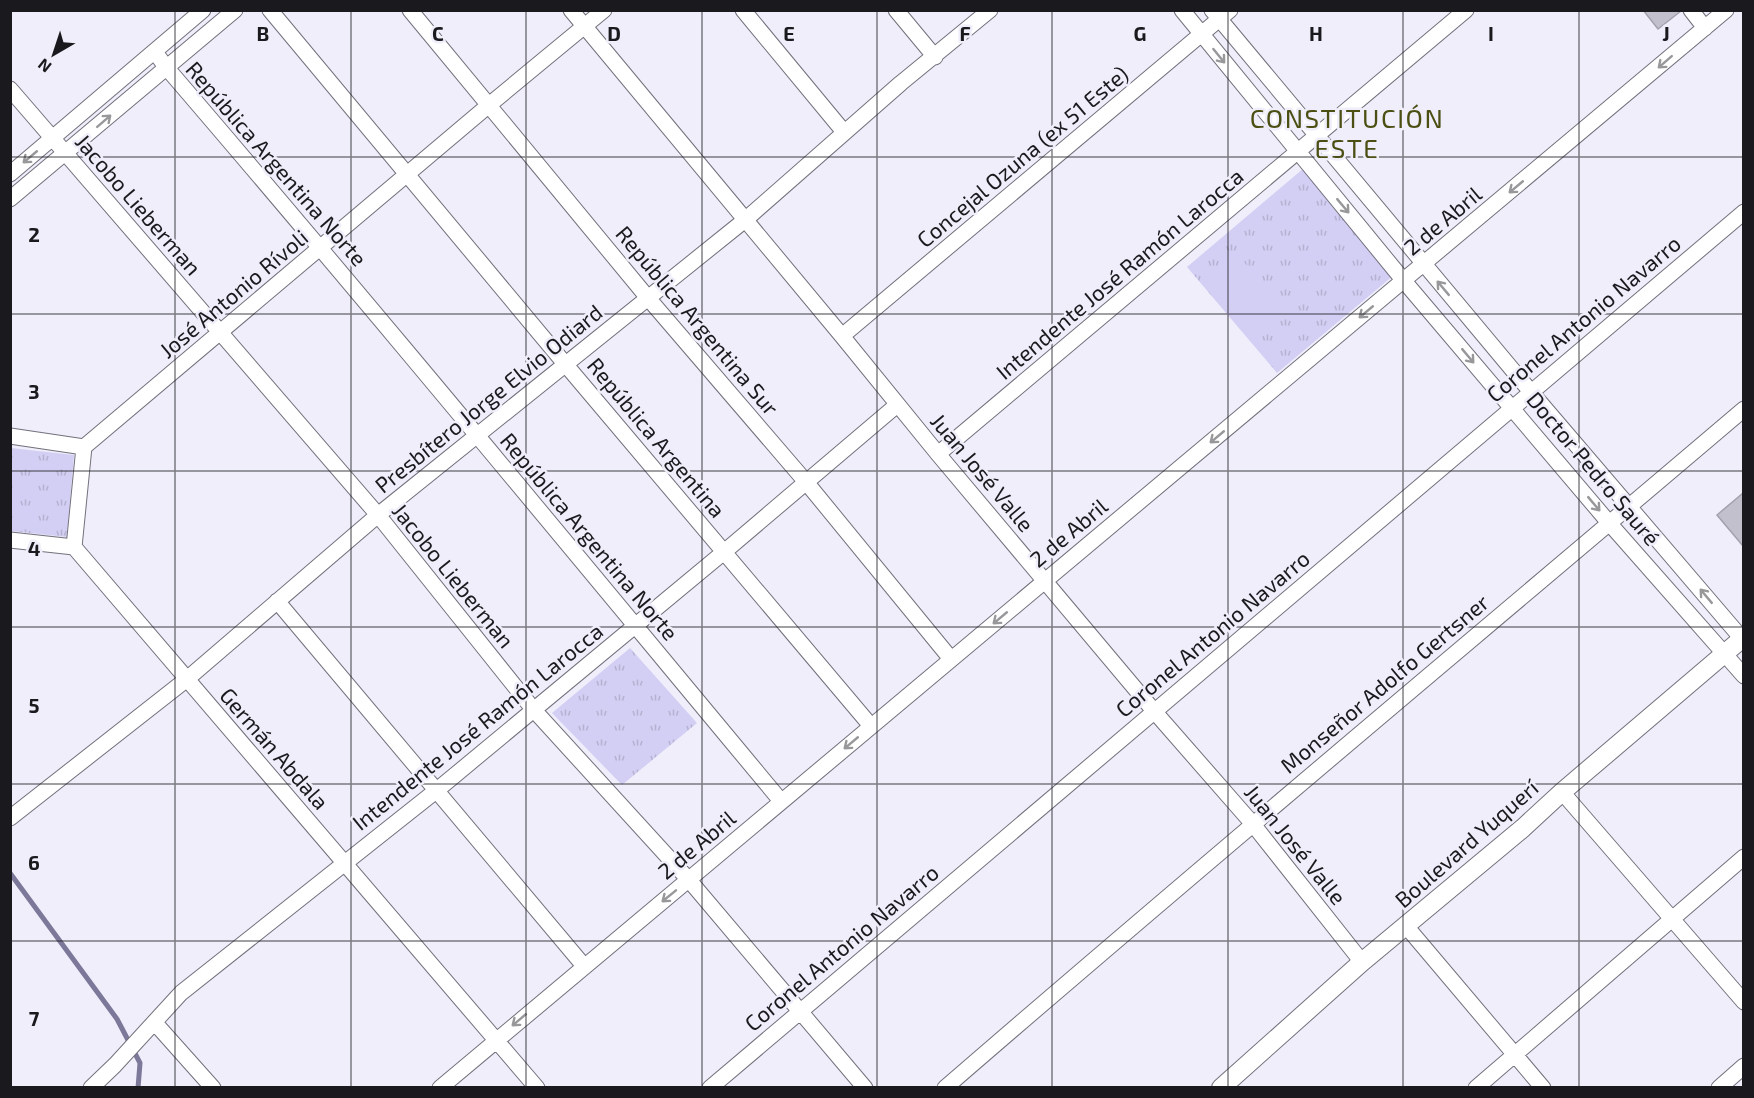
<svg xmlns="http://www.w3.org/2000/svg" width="1754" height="1098" viewBox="0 0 1754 1098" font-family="'Exo 2',sans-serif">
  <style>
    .park { fill: url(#park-tufts) }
    .garden { fill: #d3cff4 }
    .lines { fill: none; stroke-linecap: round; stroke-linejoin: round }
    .stream { stroke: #7c789a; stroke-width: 5 }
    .building { fill: #c1c0cc; stroke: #a2a1ac; stroke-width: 1.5 }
    .minor-casing { stroke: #72717c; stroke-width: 17 }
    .tertiary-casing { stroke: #72717c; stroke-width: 20 }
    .minor { stroke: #fff; stroke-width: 15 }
    .tertiary { stroke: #fff; stroke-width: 18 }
    .oneway { stroke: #98989a }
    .grid { fill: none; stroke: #1a1a1e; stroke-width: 1.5; stroke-opacity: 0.55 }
    .labels { text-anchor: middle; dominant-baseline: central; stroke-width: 5; stroke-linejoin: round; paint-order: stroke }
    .street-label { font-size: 22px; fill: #1a1a1e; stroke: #efeefa }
    .quarter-label { font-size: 26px; letter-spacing: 1.5px; fill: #4c4f13; stroke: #efeefa }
    .grid-label { font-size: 20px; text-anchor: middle; font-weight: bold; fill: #1a1a1e; stroke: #efeefa; stroke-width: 5; stroke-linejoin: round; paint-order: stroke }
  </style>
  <defs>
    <pattern id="park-tufts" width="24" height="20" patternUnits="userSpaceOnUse" patternTransform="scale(1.5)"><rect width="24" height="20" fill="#d3cff4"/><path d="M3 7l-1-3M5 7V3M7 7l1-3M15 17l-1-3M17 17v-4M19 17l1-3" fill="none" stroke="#b5b1d1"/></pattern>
  </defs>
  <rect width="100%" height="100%" fill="#efeefa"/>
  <path class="park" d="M1304 168 1394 275 1277 373 1187 267Z
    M11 448 74 455 67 537 11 531Z
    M630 648 697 723 622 785 552 713Z"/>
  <path class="garden" d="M1238 255 1288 314 1254 344 1203 285Z"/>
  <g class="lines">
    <path class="stream" d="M10 873 117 1019 140 1063 138 1088"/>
  </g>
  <path class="building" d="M1643 10H1681V11L1658 29Z
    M1743 493V546L1717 515Z"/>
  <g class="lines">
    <g class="minor-casing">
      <path id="minor" d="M270 10 566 365 871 726
        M410 10 648 298 806 482 951 659
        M571 10 842 336 938 454 1154 711 1252 823 1362 962
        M743 10 844 132
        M896 10 935 57
        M1182 10 1404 281 1610 524 1744 676
        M1212 10 1531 392 1744 641
        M1691 10 1705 28
        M155 52 166 67C374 309 577 556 781 801
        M10 89 378 515 533 709 689 880 865 1088
        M10 174 203 10
        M10 199 235 10
        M842 336 1230 10
        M10 436 84 447
        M84 447 489 105 604 10
        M938 454 1466 10
        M10 540 74 547
        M74 547 537 1088
        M74 547 84 447
        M277 601 584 966
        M1562 792 1744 1002
        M10 818 187 679 378 515 745 220 901 83 990 10
        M1406 926 1543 1088
        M155 1023 213 1088
        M91 1088 115 1065 181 993 437 790 724 552 897 405
        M440 1088 1726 10
        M710 1088 1744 212
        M945 1088C1209 859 1477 636 1744 409
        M1476 1088 1744 857
        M1719 1088 1744 1066"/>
    </g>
    <g class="tertiary-casing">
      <path id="tertiary" d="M1221 1088 1362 962 1523 828 1562 792 1744 637"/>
    </g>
    <use href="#minor" class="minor"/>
    <use href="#tertiary" class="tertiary"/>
  </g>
  <defs><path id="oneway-shaft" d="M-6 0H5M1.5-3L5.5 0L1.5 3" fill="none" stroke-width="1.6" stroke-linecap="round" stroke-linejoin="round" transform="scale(1.5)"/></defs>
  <g class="oneway">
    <use href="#oneway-shaft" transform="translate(1219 56) rotate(51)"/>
    <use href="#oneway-shaft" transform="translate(1665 62) rotate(139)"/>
    <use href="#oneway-shaft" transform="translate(104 121) rotate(-41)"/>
    <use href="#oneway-shaft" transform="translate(30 157) rotate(140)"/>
    <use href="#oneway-shaft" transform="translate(1516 187) rotate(140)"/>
    <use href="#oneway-shaft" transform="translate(1343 206) rotate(50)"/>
    <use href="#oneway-shaft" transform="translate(1443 288) rotate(-130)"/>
    <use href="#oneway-shaft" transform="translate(1366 312) rotate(140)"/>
    <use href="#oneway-shaft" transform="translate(1468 356) rotate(50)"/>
    <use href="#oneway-shaft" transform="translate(1217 437) rotate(140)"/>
    <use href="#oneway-shaft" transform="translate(1594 504) rotate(50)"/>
    <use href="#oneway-shaft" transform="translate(1706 596) rotate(-130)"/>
    <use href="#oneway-shaft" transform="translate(1000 618) rotate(140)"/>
    <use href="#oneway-shaft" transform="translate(851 743) rotate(140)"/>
    <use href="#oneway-shaft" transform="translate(669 896) rotate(141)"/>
    <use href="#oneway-shaft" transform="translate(519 1020) rotate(140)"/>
  </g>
  <path class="grid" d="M175 10V1088M351 10V1088M526 10V1088M702 10V1088M877 10V1088M1052 10V1088M1228 10V1088M1403 10V1088M1579 10V1088M10 157H1744M10 314H1744M10 471H1744M10 627H1744M10 784H1744M10 941H1744"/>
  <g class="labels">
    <g class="street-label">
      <text transform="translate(1022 156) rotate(-40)">Concejal Ozuna (ex 51 Este)</text>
      <text transform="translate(277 163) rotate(49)">República Argentina Norte</text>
      <text transform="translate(139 204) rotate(49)">Jacobo Lieberman</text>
      <text transform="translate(1442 220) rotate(-40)">2 de Abril</text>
      <text transform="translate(1119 273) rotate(-40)">Intendente José Ramón Larocca</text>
      <text transform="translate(233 293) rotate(-40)">José Antonio Rívoli</text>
      <text transform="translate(1583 318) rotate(-40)">Coronel Antonio Navarro</text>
      <text transform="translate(698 320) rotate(50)">República Argentina Sur</text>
      <text transform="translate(488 398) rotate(-39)">Presbítero Jorge Elvio Odiard</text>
      <text transform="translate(657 437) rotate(50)">República Argentina</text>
      <text transform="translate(1594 468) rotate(50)">Doctor Pedro Sauré</text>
      <text transform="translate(983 472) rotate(50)">Juan José Valle</text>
      <text transform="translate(1068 532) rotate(-40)">2 de Abril</text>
      <text transform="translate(590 536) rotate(50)">República Argentina Norte</text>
      <text transform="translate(454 575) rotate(51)">Jacobo Lieberman</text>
      <text transform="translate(1212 633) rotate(-40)">Coronel Antonio Navarro</text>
      <text transform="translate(1384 683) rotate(-40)">Monseñor Adolfo Gertsner</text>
      <text transform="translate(477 726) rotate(-39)">Intendente José Ramón Larocca</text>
      <text transform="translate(275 748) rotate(49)">Germán Abdala</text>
      <text transform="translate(1466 843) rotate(-41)">Boulevard Yuquerí</text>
      <text transform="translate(696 844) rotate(-40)">2 de Abril</text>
      <text transform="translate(1296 844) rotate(51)">Juan José Valle</text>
      <text transform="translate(841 947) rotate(-40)">Coronel Antonio Navarro</text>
    </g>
    <g class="quarter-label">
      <text x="1347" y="117">CONSTITUCIÓN<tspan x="1347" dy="30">ESTE</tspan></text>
    </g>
  </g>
  <g class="grid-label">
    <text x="263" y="41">B</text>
    <text x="438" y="41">C</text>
    <text x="614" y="41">D</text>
    <text x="789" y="41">E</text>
    <text x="965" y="41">F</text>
    <text x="1140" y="41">G</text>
    <text x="1316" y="41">H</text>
    <text x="1491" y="41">I</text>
    <text x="1666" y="41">J</text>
    <text x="34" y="242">2</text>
    <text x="34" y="399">3</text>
    <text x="34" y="556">4</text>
    <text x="34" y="713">5</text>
    <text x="34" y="870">6</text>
    <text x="34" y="1026">7</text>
  </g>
  <rect width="1754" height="1098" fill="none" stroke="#1a1a1e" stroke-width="24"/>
  <g transform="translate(54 54) rotate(219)" stroke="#efeefa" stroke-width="4.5" paint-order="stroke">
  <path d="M0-4.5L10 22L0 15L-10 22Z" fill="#1a1a1e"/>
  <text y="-9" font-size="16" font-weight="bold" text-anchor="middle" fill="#1a1a1e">N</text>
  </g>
</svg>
